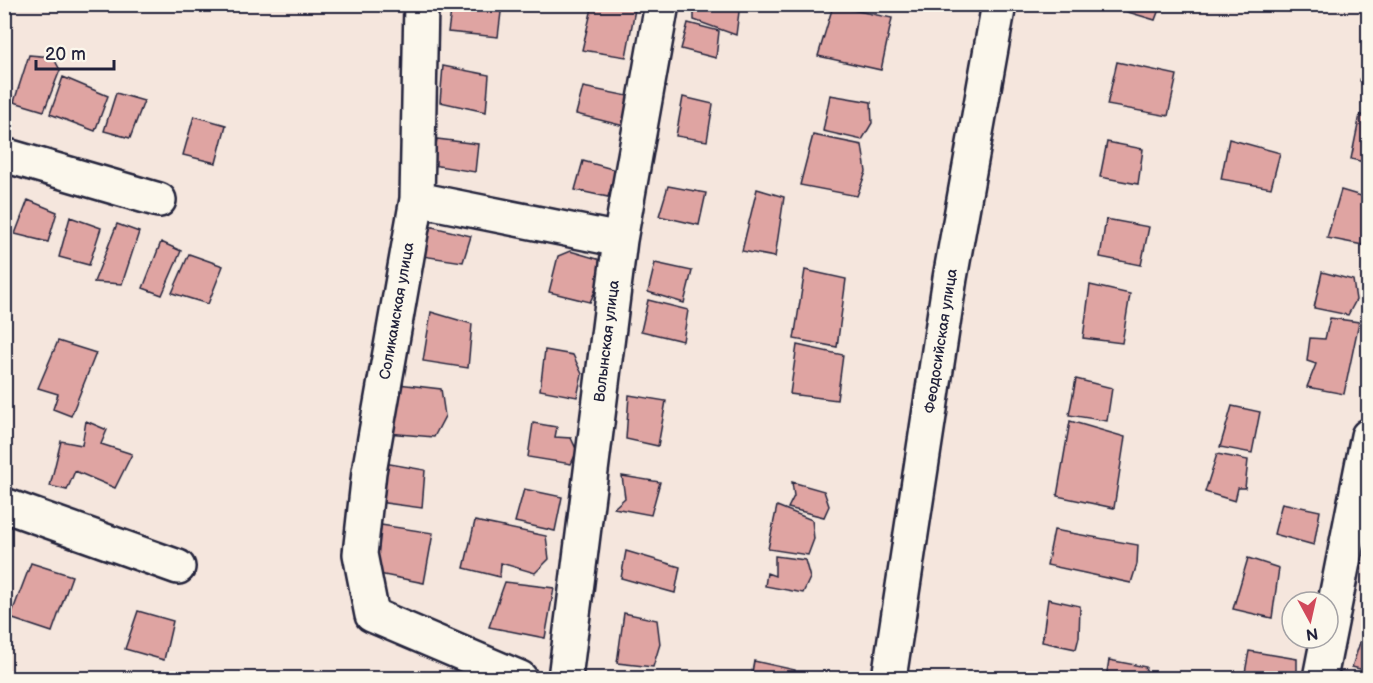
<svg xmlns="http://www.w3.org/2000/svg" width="1373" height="683" viewBox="0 0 1373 683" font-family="'Balsamiq Sans',sans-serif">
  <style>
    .building { fill: #dfa4a2; stroke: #22223b; stroke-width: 1.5 }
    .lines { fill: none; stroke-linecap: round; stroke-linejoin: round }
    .minor-casing { stroke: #22223b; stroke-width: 38 }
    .minor { stroke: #fbf7ec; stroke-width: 33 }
    .labels { text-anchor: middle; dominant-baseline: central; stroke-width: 5; stroke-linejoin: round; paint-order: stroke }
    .street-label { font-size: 15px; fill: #22223b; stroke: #fbf7ec }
  </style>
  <rect width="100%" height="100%" fill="#f5e6dd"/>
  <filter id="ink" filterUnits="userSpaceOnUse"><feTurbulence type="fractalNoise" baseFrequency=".0167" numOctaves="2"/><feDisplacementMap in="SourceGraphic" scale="12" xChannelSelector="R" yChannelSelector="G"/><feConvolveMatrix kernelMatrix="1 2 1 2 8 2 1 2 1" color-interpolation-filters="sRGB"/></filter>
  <g filter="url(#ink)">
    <path class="building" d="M452 4H502L498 37 448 32Z
      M593 4H636L626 57 582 50Z
      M694 4H740L736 35 694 20Z
      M1122 4H1161L1155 20 1121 10Z
      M833 6 892 18 881 70 818 56Z
      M688 23 719 31 716 58 681 49Z
      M1368 40V83L1360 81Z
      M29 55 53 57 60 70 44 111 14 102Z
      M1117 62 1177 75 1168 116 1107 105Z
      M443 66 489 75 486 112 440 102Z
      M63 77 108 96 95 131 50 114Z
      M583 87 628 96 624 126 576 114Z
      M116 93 144 101 130 138 104 131Z
      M830 95 871 102 872 123 862 140 823 131Z
      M683 97 713 104 707 141 676 136Z
      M1360 115 1368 116V163L1351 159Z
      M194 116 226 125 216 163 183 155Z
      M813 135 862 145 866 172 857 196 800 185Z
      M437 139 478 144 475 172 432 165Z
      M1229 139 1280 153 1271 188 1221 179Z
      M1107 142 1143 149 1138 184 1100 177Z
      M583 161 616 170 608 197 575 190Z
      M668 186 706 193 699 225 659 216Z
      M757 189 784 197 775 257 742 251Z
      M1341 190 1368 198V246L1327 238Z
      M28 200 57 212 48 242 15 234Z
      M70 217 101 228 89 265 59 257Z
      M1106 219 1149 227 1141 265 1100 257Z
      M117 224 139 232 122 284 94 282Z
      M424 225 471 236 463 262 415 255Z
      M161 242 181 251 162 295 143 288Z
      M570 251 601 260V278L590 302 549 292 558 256Z
      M189 254 223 266 208 304 172 293Z
      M655 263 692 271 684 303 648 292Z
      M805 270 846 279 837 347 794 339Z
      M1322 272 1353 280 1356 300 1348 315 1314 308Z
      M1090 285 1130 294 1122 343 1083 338Z
      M648 300 688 310 683 341 641 331Z
      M431 312 472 324 468 368 423 361Z
      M1330 318 1359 322 1344 394 1307 387 1316 364 1307 361 1310 338 1325 339Z
      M58 341 96 353 71 416 53 409 58 394 38 388Z
      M797 345 843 355 837 400 790 394Z
      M545 350 573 355 582 374 577 397 540 390Z
      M1076 379 1112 388 1107 421 1069 415Z
      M398 384 441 389 445 416 434 437 387 433Z
      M629 395 666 401 658 446 626 439Z
      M1232 406 1260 412 1252 453 1220 447Z
      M86 421 107 430 101 444 132 454 115 488 75 471 67 490 50 486 61 441 82 445Z
      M1070 421 1125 437 1114 508 1057 496Z
      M533 423 557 427 555 437 571 438 577 451 571 464 528 457Z
      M1217 454 1248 460 1245 488H1238L1235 501 1205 492Z
      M384 463 425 470 422 508 378 502Z
      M622 476 660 482 651 515 614 508 625 498Z
      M792 482 824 491 829 506 824 517 788 508 794 496Z
      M524 489 562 497 555 531 515 522Z
      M1282 503 1320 511 1314 545 1274 534Z
      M777 506 812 520 814 539 808 555 768 549Z
      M475 521 546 536 549 559 535 573 501 563 500 577 464 568Z
      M381 525 433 533 424 583 374 573Z
      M1054 530 1138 545 1137 564 1131 583 1047 565Z
      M626 551 680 567 675 593 621 578Z
      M775 556 805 560 810 578 803 593 765 586 767 573 775 576Z
      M1248 558 1279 568 1272 618 1233 609Z
      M31 563 72 576 52 632 10 618Z
      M1368 573V606L1361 604Z
      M505 582 554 588 545 638 489 627Z
      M1048 599 1080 606 1079 637 1076 649 1042 642Z
      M138 611 173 621 164 660 125 649Z
      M624 613 657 620 660 644 653 667 617 663Z
      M1363 633 1368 635V671L1352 667Z
      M1249 651 1297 659V678H1244Z
      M1109 660 1146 667 1144 678H1106Z
      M754 661 795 670 794 678H751Z"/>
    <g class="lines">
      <g class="minor-casing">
        <path id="minor" d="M421 4 417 199 369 472 360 554 372 615 520 678
          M4 155 159 200
          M417 199 620 240
          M4 505 178 567
          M565 678 620 240 662 4
          M889 678 950 278 999 4
          M1320 678 1368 436"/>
      </g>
      <use href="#minor" class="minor"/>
    </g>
  </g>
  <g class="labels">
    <g class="street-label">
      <text transform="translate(397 311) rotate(-80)">Соликамская улица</text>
      <text transform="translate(607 341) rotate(-83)">Волынская улица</text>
      <text transform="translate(941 341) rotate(-81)">Феодосийская улица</text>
    </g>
  </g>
  <rect width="1373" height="683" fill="none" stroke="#fbf7ec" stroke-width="24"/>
  <rect x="12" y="12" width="1349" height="659" fill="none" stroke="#22223b" stroke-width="2" filter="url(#ink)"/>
  <g transform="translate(1310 620) rotate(172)"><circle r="28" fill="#fbf7ec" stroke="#a4a2a5" stroke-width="1.5"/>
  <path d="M0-4.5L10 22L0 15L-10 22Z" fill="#d1495b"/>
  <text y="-9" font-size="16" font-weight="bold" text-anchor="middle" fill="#22223b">N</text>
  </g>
  <path d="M36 60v9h78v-9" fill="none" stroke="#22223b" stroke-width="3"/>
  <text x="45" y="60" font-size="18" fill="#22223b" stroke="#fbf7ec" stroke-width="4.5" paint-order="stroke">20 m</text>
</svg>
